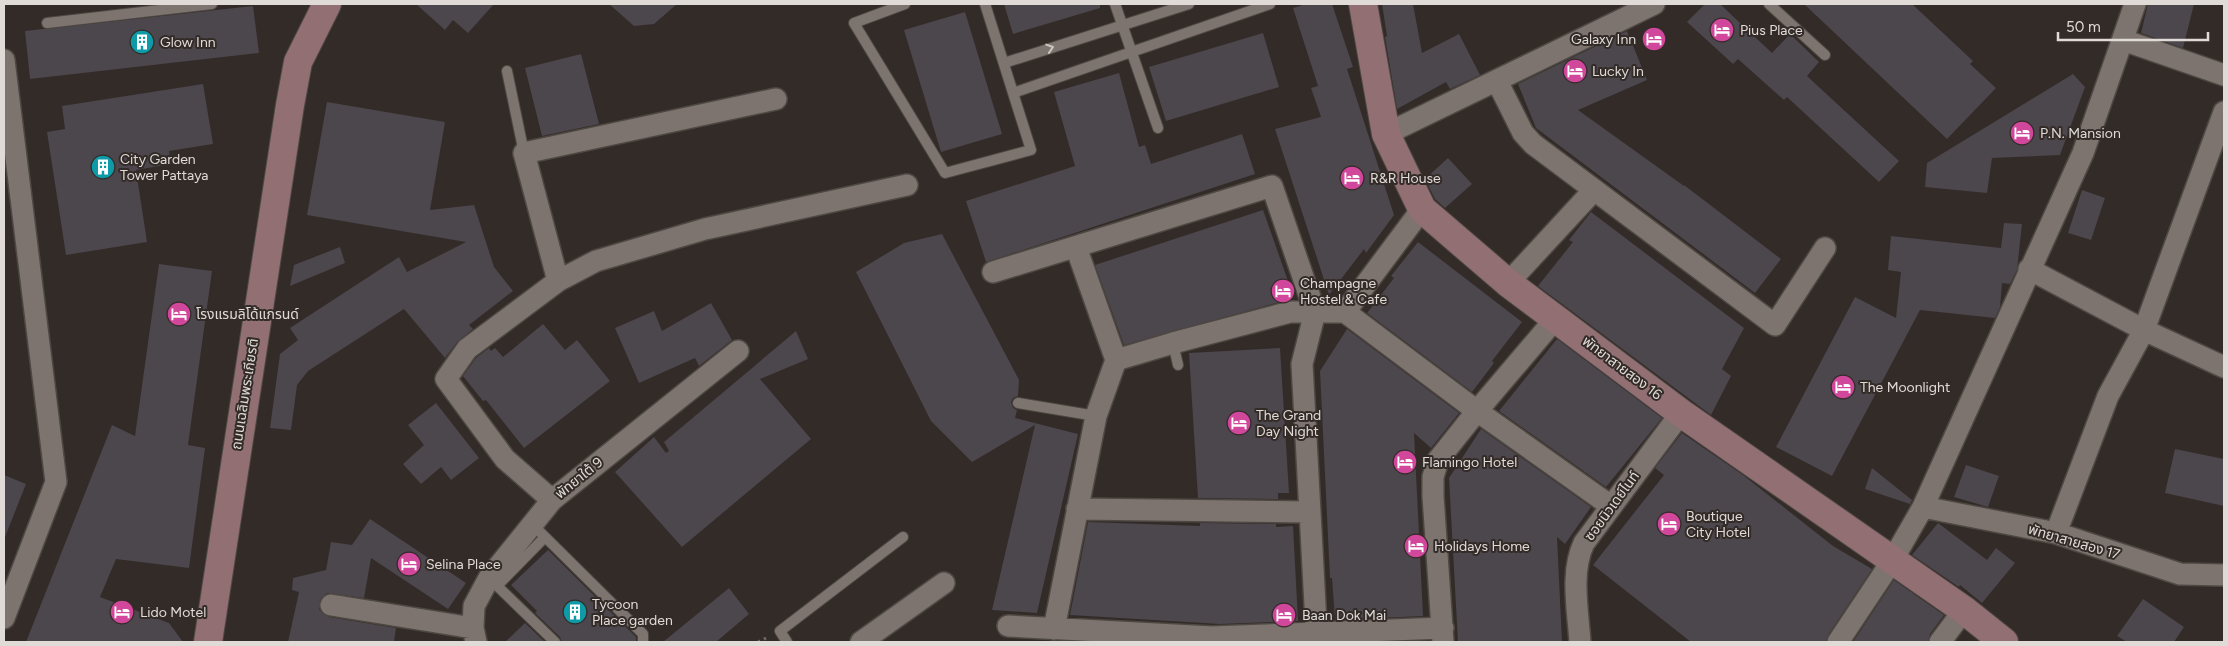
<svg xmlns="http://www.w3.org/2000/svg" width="2228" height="646" viewBox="0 0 2228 646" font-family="Figtree,'Noto Sans Thai',sans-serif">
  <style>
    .building { fill: #4c464d }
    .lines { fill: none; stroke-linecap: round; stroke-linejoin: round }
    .lane-casing { stroke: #4e4843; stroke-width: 12 }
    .street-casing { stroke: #4e4843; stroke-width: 24 }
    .secondary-casing { stroke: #4e4843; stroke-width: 30 }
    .path { stroke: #6f6864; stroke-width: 3; stroke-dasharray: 2.5 4; stroke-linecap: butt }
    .lane { stroke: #7d746f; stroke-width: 10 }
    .street { stroke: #7d746f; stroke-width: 21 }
    .secondary { stroke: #916f73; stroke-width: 28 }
    .oneway { stroke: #ccc6c2 }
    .labels { text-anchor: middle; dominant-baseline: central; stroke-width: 4; stroke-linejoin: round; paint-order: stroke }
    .poi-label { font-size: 14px; fill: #e0dbd7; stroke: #332b27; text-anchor: start }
    .street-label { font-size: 14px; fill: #e0dbd7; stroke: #332b27 }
  </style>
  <rect width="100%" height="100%" fill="#332b27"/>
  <path class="building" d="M416 4H494L468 33 453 20 445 30Z
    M609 4H677L654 24 634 26Z
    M1004 4H1100V8L1013 34Z
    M1306 4H1332L1353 67 1347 69 1394 215 1366 253 1364 249 1329 295 1275 129 1321 117 1311 88 1318 86 1293 8Z
    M1382 4H1413L1422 53 1459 34 1480 75 1450 89 1446 82 1397 109 1385 37 1387 36Z
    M1705 4H1720L1772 53 1790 34 1819 62 1807 76 1899 161 1879 182 1787 97 1784 100 1738 59 1733 64 1687 22Z
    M1804 4H1912L1973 61 1970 64 1996 88 1947 139Z
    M2148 4H2194L2183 48 2141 33Z
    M253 6 259 53 30 79 25 31Z
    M965 12 1002 134 941 152 904 30Z
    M1627 31 1647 80 1578 110 1684 186V185L1781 259 1755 293 1536 128 1518 84Z
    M1263 33 1279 87 1166 121 1149 67Z
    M581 54 599 124 542 136 525 68Z
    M1119 73 1139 147 1145 145 1151 164 1242 134 1255 174 986 262 966 201 1075 166 1054 92Z
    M2073 74 2085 87 2060 155 1992 158 1987 193 1925 187 1927 163Z
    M203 84 213 144 169 151 171 164 136 170 147 242 66 255 47 132 65 129 62 106Z
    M327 102 445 122 430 210 474 205 494 267 513 291 469 325 473 329 457 342 445 358 404 309 308 371 297 385 291 430 270 428 280 354 298 340 290 328 399 257 407 272 466 242 307 215Z
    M1448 158 1472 184 1445 208 1435 199 1425 179Z
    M2082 190 2105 198 2091 240 2068 233Z
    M1263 210 1294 298 1124 345 1095 265Z
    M1591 212 1744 328 1722 369 1731 376 1711 415 1538 286 1573 242 1569 240Z
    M2004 223 2022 224 2017 270 2010 284 2002 283 2000 307 1995 318 1920 310 1832 476 1776 447 1855 297 1896 318 1901 272 1888 270 1891 236 2001 248Z
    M942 234 1019 380 1018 396 1013 398 1011 402 1013 408 1017 410 1015 418 1078 434 1037 613 992 610 1035 425 972 462 931 421 856 272 904 243Z
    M1418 242 1522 322 1492 361 1494 363 1472 392 1367 313 1394 278 1391 276Z
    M340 247 345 263 290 286 294 265Z
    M159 264 212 271 188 445 205 448 189 568 116 559 100 597 169 623 183 642H26L112 425 135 436Z
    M711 303 732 340 699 366 695 358 639 383 615 328 654 311 662 331Z
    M543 324 565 350 577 340 610 381 524 448 486 400 483 401 463 376 476 358 489 348 491 351 495 348 503 357Z
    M1347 329 1459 413 1431 448 1414 433 1423 616 1335 620 1332 578H1330L1320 371Z
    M796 331 808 359 760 379 811 439 682 547 615 472 654 437 666 453 669 451 664 442Z
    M1557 339 1662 418 1606 487 1499 411Z
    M1280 348 1289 493H1278V499L1198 498 1189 353Z
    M436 403 479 458 451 480 441 467 421 484 403 464 424 445 408 425Z
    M1481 429 1591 507 1565 544 1557 537 1562 642H1458L1449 478Z
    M1682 433 1743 475 1833 546 1872 569 1828 635 1826 642H1691L1593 565 1664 475 1655 468Z
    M2175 449 2224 459V506L2165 493Z
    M1966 465 1999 476 1988 507 1954 497Z
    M1872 468 1912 500 1910 504 1865 489Z
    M4 475 26 484 5 537H4Z
    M370 519 466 583 448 609 371 558 364 598 327 593 321 598 319 609 323 614 329 617 396 628 394 642H288L299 592 292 590 293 578 326 570 331 542 352 545Z
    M1088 522 1200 526V523L1276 524V527L1293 526 1298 621 1220 624 1070 615Z
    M1938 523 1987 560 1996 548 2015 563 1982 603 1960 585 1959 587 1912 555Z
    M548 550 636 637V642H562L560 637 535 613 537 611 511 585Z
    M1894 580 1944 615 1930 634 1928 642H1853Z
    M729 588 749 614 716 642H663Z
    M2143 599 2184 627 2174 642H2127L2117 636Z
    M525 623 545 642H505Z"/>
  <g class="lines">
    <g class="lane-casing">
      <path id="lane" d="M905 4 854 23 945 173 1031 150 985 4
        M1115 4 1158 128
        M1769 4 1825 55
        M47 23 212 4
        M1004 63 1189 4
        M507 71 524 153
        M1013 93 1270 4
        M1173 343 1178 365
        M1018 403 1096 416
        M532 524 643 634V642
        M489 578 555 642
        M497 586 545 537
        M787 642 780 631 903 537"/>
    </g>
    <g class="street-casing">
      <path id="street" d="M2123 40 2224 75
        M4 60 56 482 4 618
        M1497 81 1523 133 1533 144 1775 325 1825 248
        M1386 134 1654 4
        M2029 269 2144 330 2224 367
        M993 272 1272 186 1315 312H1290L1173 343 1116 360
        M558 281 524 153 776 99
        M1508 283 1594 190
        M1345 312 1477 411 1611 506
        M552 500 505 459 446 379 467 349 558 281 596 261 705 229 907 185
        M1923 507 2056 533 2180 574 2224 575
        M1077 509 1309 512
        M2056 533 2108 396 2144 330 2224 112
        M331 605 473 628
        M1008 626 1212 637 1443 628
        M1054 629 1096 416 1116 360 1076 247
        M476 642 473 628 474 606 489 578 552 500 738 351
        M861 642 944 583
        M1317 642 1302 364 1315 312H1345L1422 209
        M1443 642 1433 496V477L1438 460 1477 411 1556 318
        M1580 642C1578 611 1570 572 1584 543L1681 413
        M1838 642 1892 561 1923 507 2083 153 2135 4
        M1940 642 1964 610"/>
    </g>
    <g class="secondary-casing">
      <path id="secondary" d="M1363 4 1386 134 1422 209 1508 283 1681 413 1964 610 2004 642
        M208 642 290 105 298 62 327 4"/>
    </g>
    <path class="path" d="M758 642 768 637"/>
    <use href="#lane" class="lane"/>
    <use href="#street" class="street"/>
    <use href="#secondary" class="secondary"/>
  </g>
  <defs><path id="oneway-chevron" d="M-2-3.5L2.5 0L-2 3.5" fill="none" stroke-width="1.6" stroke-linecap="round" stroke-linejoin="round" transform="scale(1.25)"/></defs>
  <use class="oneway" href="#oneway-chevron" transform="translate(1050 48) rotate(-18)"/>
  <defs>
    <g id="hotel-disc" transform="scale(1.25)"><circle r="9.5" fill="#d1479c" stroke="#332b27"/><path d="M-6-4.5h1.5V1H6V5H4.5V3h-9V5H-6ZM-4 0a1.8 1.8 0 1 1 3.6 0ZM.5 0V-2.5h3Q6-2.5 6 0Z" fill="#fff"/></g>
    <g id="building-disc" transform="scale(1.25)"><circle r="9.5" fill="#0f9aa8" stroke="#332b27"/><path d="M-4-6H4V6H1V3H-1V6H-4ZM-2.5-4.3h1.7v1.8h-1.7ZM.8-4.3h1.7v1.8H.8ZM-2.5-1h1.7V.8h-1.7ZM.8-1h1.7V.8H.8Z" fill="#fff"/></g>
  </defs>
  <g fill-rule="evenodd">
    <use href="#hotel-disc" x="1722" y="30"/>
    <use href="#hotel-disc" x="1654" y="39"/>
    <use href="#building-disc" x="142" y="42"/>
    <use href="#hotel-disc" x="1575" y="71"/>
    <use href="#hotel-disc" x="2022" y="133"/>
    <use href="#building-disc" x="103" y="167"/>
    <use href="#hotel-disc" x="1352" y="178"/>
    <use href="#hotel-disc" x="1283" y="291"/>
    <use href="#hotel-disc" x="179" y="314"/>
    <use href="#hotel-disc" x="1843" y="387"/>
    <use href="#hotel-disc" x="1239" y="423"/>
    <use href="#hotel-disc" x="1405" y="462"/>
    <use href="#hotel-disc" x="1669" y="524"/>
    <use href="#hotel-disc" x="1416" y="546"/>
    <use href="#hotel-disc" x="409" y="564"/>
    <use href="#hotel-disc" x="122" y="612"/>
    <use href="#building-disc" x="575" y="612"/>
    <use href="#hotel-disc" x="1284" y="615"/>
  </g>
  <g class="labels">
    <g class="poi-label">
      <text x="1740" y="30">Pius Place</text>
      <text x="1636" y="39" text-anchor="end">Galaxy Inn</text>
      <text x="160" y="42">Glow Inn</text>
      <text x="1592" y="71">Lucky In</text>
      <text x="2040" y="133">P.N. Mansion</text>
      <text x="120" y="159">City Garden<tspan x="120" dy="16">Tower Pattaya</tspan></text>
      <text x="1370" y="178">R&amp;R House</text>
      <text x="1300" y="283">Champagne<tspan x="1300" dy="16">Hostel &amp; Cafe</tspan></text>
      <text x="196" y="314">โรงแรมลิโด้แกรนด์</text>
      <text x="1860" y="387">The Moonlight</text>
      <text x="1256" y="415">The Grand<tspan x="1256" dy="16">Day Night</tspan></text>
      <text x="1422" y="462">Flamingo Hotel</text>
      <text x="1686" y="516">Boutique<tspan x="1686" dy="16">City Hotel</tspan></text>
      <text x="1434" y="546">Holidays Home</text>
      <text x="426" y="564">Selina Place</text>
      <text x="592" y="604">Tycoon<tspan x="592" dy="16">Place garden</tspan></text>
      <text x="140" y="612">Lido Motel</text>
      <text x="1302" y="615">Baan Dok Mai</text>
    </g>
    <g class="street-label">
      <text transform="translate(1622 368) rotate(37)">พัทยาสายสอง 16</text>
      <text transform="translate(245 394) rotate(-81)">ถนนเฉลิมพระเกียรติ</text>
      <text transform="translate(579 478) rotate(-39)">พัทยาใต้ 9</text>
      <text transform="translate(1612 506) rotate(-54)">ซอยนิวเดย์ไนท์</text>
      <text transform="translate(2074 542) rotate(16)">พัทยาสายสอง 17</text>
    </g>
  </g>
  <rect width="2228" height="646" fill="none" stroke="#e0dbd7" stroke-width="10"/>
  <path d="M2058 32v8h150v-8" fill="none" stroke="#e0dbd7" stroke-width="2.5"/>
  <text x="2066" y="32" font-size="15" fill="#e0dbd7" stroke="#332b27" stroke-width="4" paint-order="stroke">50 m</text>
</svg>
